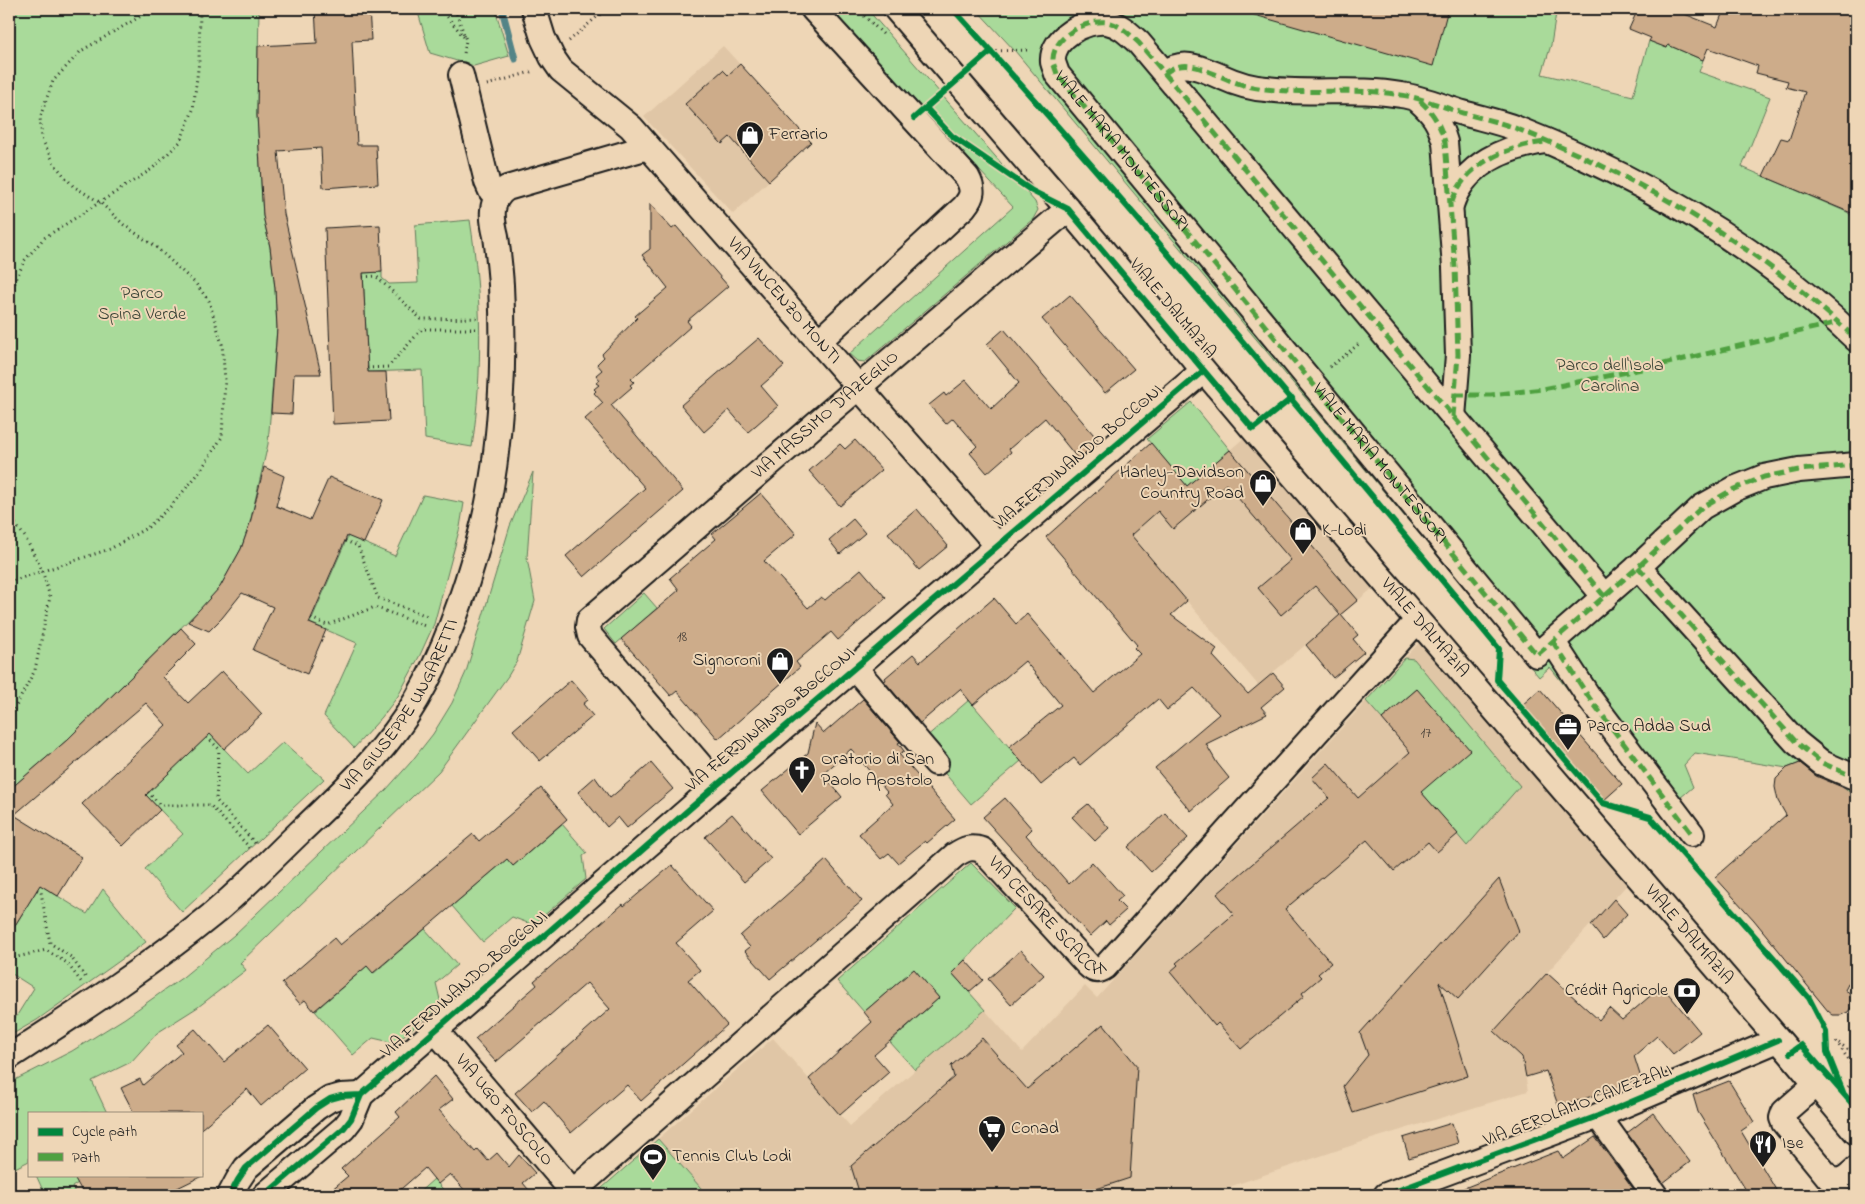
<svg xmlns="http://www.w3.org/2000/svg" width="1865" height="1204" viewBox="0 0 1865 1204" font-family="'Indie Flower',sans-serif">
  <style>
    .built { fill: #e0c6a6 }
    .green { fill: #a9da9a; stroke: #627b5b }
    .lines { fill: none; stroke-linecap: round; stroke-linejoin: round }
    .stream { stroke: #538487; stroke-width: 7 }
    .building { fill: #cdac8a; stroke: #1c1c1c }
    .minor-casing { stroke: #1c1c1c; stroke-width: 28 }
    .path { stroke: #1c1c1c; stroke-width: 3; stroke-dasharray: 1 4; stroke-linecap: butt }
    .minor { stroke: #eed6b6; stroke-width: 24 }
    .quiet { stroke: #4fa141; stroke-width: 5; stroke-dasharray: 10 5; stroke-linecap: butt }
    .cycleway-casing { stroke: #eed6b6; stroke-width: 9 }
    .cycleway { stroke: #00873e; stroke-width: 6 }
    .labels { text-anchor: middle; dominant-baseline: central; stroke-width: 4; stroke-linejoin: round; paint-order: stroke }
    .number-label { font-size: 15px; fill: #484038 }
    .poi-label { font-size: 18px; fill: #1c1c1c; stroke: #eed6b6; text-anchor: start }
    .street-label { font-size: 18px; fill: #1c1c1c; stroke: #eed6b6 }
    .park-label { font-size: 18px; fill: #384235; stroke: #eed6b6 }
  </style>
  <rect width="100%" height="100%" fill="#eed6b6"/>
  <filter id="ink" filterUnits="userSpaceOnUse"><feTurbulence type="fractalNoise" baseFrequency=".02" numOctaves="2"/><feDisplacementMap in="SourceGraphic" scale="10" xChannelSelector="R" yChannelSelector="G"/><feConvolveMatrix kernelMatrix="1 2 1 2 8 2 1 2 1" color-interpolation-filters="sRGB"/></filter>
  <g filter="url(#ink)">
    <path class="built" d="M723 46 811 142 733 214 644 117Z
      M1252 431 1380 582 1258 685 1131 535Z
      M1426 635 1634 877 1494 1031 1522 1057 1528 1091 1362 1142 1205 1195H707L658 1139 773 1038 850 1126 985 1010 1022 1052 1085 986 1097 998Z"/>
    <path class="green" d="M14 9H259L257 115 263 216 270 247 275 288 277 328 268 444 250 523 241 549 220 587 206 603 67 740 9 790V20Z
      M417 9H495L509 56 474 66 430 53Z
      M831 9H867L1035 202 1038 210 1033 219 865 362 857 361 849 354 1013 207Z
      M976 9H1540L1556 13 1551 45 1542 74 1633 96 1649 41 1667 48 1668 45 1703 60 1699 72 1770 97 1742 167 1847 212 1856 219V796L1842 787 1844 783 1806 764 1800 763 1787 768 1695 753 1684 765 1693 787 1680 798 1647 761 1632 771 1550 667 1539 677 1015 51Z
      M470 220C482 296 483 371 472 447L425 439 422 370 368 372 363 273 382 272V278L389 284 418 283 415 225Z
      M1191 402 1230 450 1187 486 1147 439Z
      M533 472 527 558 535 601 517 661 508 676 439 771 240 963 246 970 198 1007 157 1033 131 1062 92 1081 107 1113H29V1161L13 1169 9 1161V1083L72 1051 125 1018 183 977 234 935 386 790 411 762 433 734 452 703 466 672 510 526Z
      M423 495 464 503 460 527 434 624 420 655 398 696 382 717 354 748 324 716 357 643 310 623 348 536 395 556Z
      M644 593 657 608 616 644 604 629Z
      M1405 658 1414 659 1520 786 1467 846 1421 792 1417 689 1382 719 1366 701Z
      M969 700 1021 761 971 804 941 769 925 738Z
      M210 734 248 774 283 742 324 779 182 912 145 869 183 834 146 795Z
      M562 824 587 853 583 856 586 879 533 925 512 917 483 942 452 906 507 859 513 866Z
      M971 863 1015 908 952 973 985 1010 915 1070 890 1042 939 998 914 969 864 1012 837 981Z
      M40 885 87 914 103 889 146 942 37 1020 11 1035 9 1028 34 988 9 972V935Z
      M425 929 457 965 436 983 441 1004 395 1043 373 1038 353 1055 315 1011 367 966 374 973Z
      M658 1139 707 1195H594Z
      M36 1175H73L78 1183 72 1187 76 1195H45Z
      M434 1179 448 1195H416Z"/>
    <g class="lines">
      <path class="stream" d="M502 9 515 59"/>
    </g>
    <path class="building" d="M315 9H369L371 40 352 41 357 145H376L378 184 323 188 321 148 278 151 284 214 321 374H294L292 414 271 413 277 328 275 288 270 247 263 216 257 115 258 46 317 43Z
      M1252 9H1448L1433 66 1251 14Z
      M1638 9H1684L1682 13 1717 27 1724 9H1856V215L1763 176 1781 138 1789 140 1805 92 1786 87 1788 81 1756 73 1758 66 1708 48 1703 60 1668 45 1667 48 1649 41 1651 38 1629 29Z
      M740 64 811 142 769 181 730 137 722 144 685 104 723 70 728 75Z
      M650 204 672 229 676 226 728 286 687 321 691 326 631 379 634 382 630 385 632 387 611 405 683 491 584 577 566 556 645 488 585 419 603 403 594 393 596 391 594 389 599 385 596 383 600 380 596 375 602 370 597 364 604 357 602 354 637 318 635 316 668 288 642 255 650 249Z
      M380 225 382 272 363 273 368 372H386L389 421 333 424 325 228Z
      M1070 295 1134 369 1105 393 1042 319Z
      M1004 329 1099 441 1078 459 1045 418 1009 449 1011 452 987 473 970 453 977 446 953 418 946 424 929 405 944 393 946 396 966 380 991 409 1019 383 987 344Z
      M759 338 784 366 761 386 778 406 748 432 729 410 704 432 681 405Z
      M855 440 882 470 840 506 809 471 840 444 845 449Z
      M1151 443 1187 486 1230 450 1358 600 1340 615 1315 586 1281 615 1258 588 1291 560 1226 484 1173 529 1158 511 1131 535 1187 601 1171 615 1217 649 1213 656 1248 694 1273 673 1285 687 1261 707 1267 714 1206 744 1217 763 1229 778 1191 811 1155 768 1219 714 1194 688 1167 710 1158 699 1080 765 1074 758 1041 785 1009 747 1061 705 1025 661 973 705 960 689 920 723 884 681 886 680 885 678 913 654 920 662 994 598 1016 624 1027 614 1094 693 1140 654 1134 648 1137 645 1046 537Z
      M264 467 284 476 276 506 310 520 329 477 383 500 364 543 347 536 309 623 326 630 307 674 253 650 273 607 242 593 222 618 209 631 188 622 220 587 241 549 250 523Z
      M761 493 796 534 764 561 808 608 821 597 825 600 861 569 886 598 838 640 831 632 796 662 800 667 718 739 677 691 671 696 621 639 679 590 670 578 716 539 712 534Z
      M917 509 948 546 919 570 888 533Z
      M853 519 865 533 840 554 829 540Z
      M1341 614 1358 635 1353 639 1364 652 1333 678 1306 645Z
      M181 628 196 644 163 677 188 703 222 671 262 714 224 749 210 734 146 795 160 810 123 846 82 804 166 725 146 703 14 815 82 857 58 896 40 885 9 935V790L67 740Z
      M571 680 588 700 583 704 593 716 540 761 513 730Z
      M1417 689 1470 750 1421 792 1458 834 1437 852 1428 842 1394 871 1367 840 1285 909 1331 963 1318 974 1321 977 1302 993 1304 996 1241 1049 1218 1023 1215 1026 1170 972 1178 965 1176 963 1234 914 1217 894 1329 798 1312 778 1328 763 1358 798 1410 752 1382 719Z
      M1540 689 1622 784 1603 801 1521 706Z
      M863 699 900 742 898 743 904 751 899 754 955 819 927 843 925 841 898 863 889 853 881 859 859 834 893 804 885 794 887 792 851 749 823 774 842 797 798 834 762 791 808 753 815 723 824 733Z
      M651 763 673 789 627 828 618 817 607 827 578 792 595 777 610 798Z
      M1800 763 1816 776 1842 787 1856 796V969L1845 990 1850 993 1852 1006 1848 1012 1841 1015H1833L1828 1011 1754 920 1715 877 1786 815 1778 801 1775 787 1776 779 1787 768Z
      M541 788 567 819 513 866 507 859 373 973 367 966 314 1011 305 1000 300 1004 282 983 334 938 340 945 473 834 479 841Z
      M1005 798 1032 829 1026 835 1069 884 1092 862 1123 896 1117 901 1126 910 1109 925 1106 921 1090 936 983 817Z
      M1088 804 1109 828 1095 841 1072 817Z
      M1165 813 1188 838 1151 872 1128 847Z
      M732 814 771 859 744 882 705 837Z
      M826 860 862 901 770 979 745 951 750 947 740 936Z
      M672 865 713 911 676 943 700 970 688 980 727 1025 641 1101 627 1085 571 1133 544 1101 532 1112 515 1093 610 1009 587 983 496 1062 475 1039 537 985 534 981 623 904 624 906Z
      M1499 879 1519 931 1458 999 1439 982 1468 1076 1353 1113 1343 1086 1368 1055 1360 1033Z
      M1614 899 1627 914 1603 940 1591 925Z
      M1021 950 1044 975 1011 1005 988 979Z
      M965 960 983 980 969 992 952 973Z
      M914 969 939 998 874 1055 889 1072 840 1115 809 1079 872 1022 864 1012Z
      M1547 973 1599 1020 1609 1008 1622 1020 1662 986 1700 1032 1673 1054 1657 1036 1634 1056 1641 1078 1581 1100 1558 1105 1546 1071 1526 1077 1522 1057 1494 1031Z
      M1103 1024 1137 1066 1130 1178 1078 1195H860L851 1166 954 1077 951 1066 982 1038 1027 1089Z
      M268 1025 305 1068 261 1106 247 1089 201 1129V1113H134L121 1088 140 1079 143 1085 182 1052 176 1045 195 1029 224 1062Z
      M434 1076 453 1099 439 1110 475 1152 478 1149 488 1161 497 1153 509 1167 519 1155 535 1173 523 1183 533 1195H469L450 1174 438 1184 425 1168 394 1195H325L348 1176 341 1169 400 1117 396 1112Z
      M1729 1081 1754 1122 1741 1131 1779 1195H1749L1698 1112 1693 1095Z
      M1653 1113 1690 1162 1663 1183 1627 1133Z
      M1452 1123 1458 1143 1409 1158 1403 1138Z
      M1595 1137 1638 1195H1450L1449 1194 1558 1151 1563 1159Z
      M73 1175H204L163 1195H84Z"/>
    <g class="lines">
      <g class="minor-casing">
        <g id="minor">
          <path id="s1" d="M534 9 543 38 552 57 561 70 631 127 998 546"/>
          <path d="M813 9 967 177C974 190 973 196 964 207L819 341"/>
          <path id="s2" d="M896 9 1068 209 1253 429 1790 1053 1856 1132"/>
          <path d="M1165 73C1184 58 1202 69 1222 77 1235 83 1252 88 1266 89 1311 95 1357 87 1401 95 1422 98 1443 107 1463 113 1480 118 1499 122 1515 128 1640 177 1759 246 1856 339"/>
          <path d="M461 75 487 182 491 191 498 196"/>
          <path d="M1418 100C1434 114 1439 122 1445 142L1455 267 1458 355 1453 417"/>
          <path d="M1451 205C1464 164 1506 147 1546 141"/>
          <path d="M1638 567 1796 742 1822 763 1852 776 1856 775"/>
          <path d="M1605 597 1139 43C1129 34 1121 25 1107 22 1085 19 1051 38 1053 62 1054 66 1056 70 1057 74L1537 655 1638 567 1702 507 1734 489 1764 477 1799 470 1856 465"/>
          <path d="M1553 642 1590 699 1692 834"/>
          <path d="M855 668 936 763"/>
          <path id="s3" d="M717 785 590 636 588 627 589 620 826 415 1068 209"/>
          <path id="s4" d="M435 1030 573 1192"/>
          <path id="s5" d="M9 1057C79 1012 148 967 213 914 243 889 271 860 299 833 342 792 387 751 417 699 447 647 466 590 481 533 501 459 505 362 501 285 500 269 498 252 496 236 494 228 492 219 493 210 494 200 499 193 507 188L648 147"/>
          <path d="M1816 1084 1784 1112 1782 1118 1784 1123 1829 1178C1840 1185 1848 1176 1856 1169"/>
          <path d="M1598 1116 1655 1195"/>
          <path d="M230 1195 238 1180 246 1168 316 1108 330 1099 341 1096 361 1095"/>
          <path d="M265 1195 344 1128 351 1119 361 1095 717 785 1203 371"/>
          <path id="s6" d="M569 1195 955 855C965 849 970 846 982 850L1088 965C1094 971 1098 972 1105 967L1417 621"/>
          <path d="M1386 1195 1598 1116 1778 1040"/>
        </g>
      </g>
      <path class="path" d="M441 9 464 37
        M455 9 466 40 464 54
        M857 9 885 36
        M569 41 606 9
        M991 51 1031 50
        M487 85 534 71
        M363 277 376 276 421 319 479 318
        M9 297 24 261 44 238 152 169 180 142 193 110 199 61 200 9
        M1330 367 1360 343
        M367 368 388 367 422 329H480
        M9 516 25 537 42 570 50 597 35 670 16 706 9 716
        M345 541 358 546 378 598 430 617
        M9 582 110 549 148 527 170 507 199 473 222 437 225 380 222 344 209 301 196 284 157 248 124 225 101 203 73 186 55 165 42 139 40 117 53 81 81 51 153 9
        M311 618 327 625 375 607 425 626
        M207 737 219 749 216 800 255 843
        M148 792 160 805H210L250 848
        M37 890 41 892 50 943 71 957 86 978
        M9 959 46 950 67 963 82 983
        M1856 1055 1836 1041 1856 1071
        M1848 1087 1856 1079"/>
      <use href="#minor" class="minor"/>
      <g class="quiet">
        <path d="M1165 73C1184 58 1202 69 1222 77 1235 83 1252 88 1266 89 1311 95 1357 87 1401 95 1422 98 1443 107 1463 113 1480 118 1499 122 1515 128 1640 177 1759 246 1856 339"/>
        <path d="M1420 101C1434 113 1440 125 1445 142L1455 267 1458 355 1453 417"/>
        <path d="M1452 202C1464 164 1508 146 1545 142"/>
        <path d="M1455 395H1491L1543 389 1647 368 1839 322"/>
        <path d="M1638 567 1796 742 1822 763 1852 776 1856 775"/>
        <path id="s7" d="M1605 597 1139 43C1129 34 1121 25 1107 22 1085 19 1051 38 1053 62 1054 66 1056 70 1057 74L1537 655 1638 567 1702 507 1734 489 1764 477 1799 470 1856 465"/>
        <path d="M1553 642 1590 699 1692 834"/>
      </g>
      <g class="cycleway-casing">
        <path id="cycleway" d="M953 9C1141 217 1320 433 1499 649L1497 680 1603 803 1650 817 1809 998 1826 1031 1827 1052 1843 1092
          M926 108 952 136 1032 191 1068 209 1253 429 1292 398
          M914 118 991 51
          M1790 1053 1801 1045 1856 1108
          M230 1195 238 1180 246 1168 316 1108 330 1099 341 1096 361 1095
          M265 1195 344 1128 351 1119 361 1095 717 785 1203 371
          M1386 1195 1598 1116 1778 1040"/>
      </g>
      <use href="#cycleway" class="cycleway"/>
    </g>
  </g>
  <defs>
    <g id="shop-pin" transform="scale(1.4375)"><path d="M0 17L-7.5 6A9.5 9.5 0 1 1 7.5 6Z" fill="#1c1c1c" stroke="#eed6b6"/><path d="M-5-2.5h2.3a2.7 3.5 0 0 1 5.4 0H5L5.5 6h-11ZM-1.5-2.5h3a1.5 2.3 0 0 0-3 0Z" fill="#fff"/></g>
    <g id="office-pin" transform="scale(1.4375)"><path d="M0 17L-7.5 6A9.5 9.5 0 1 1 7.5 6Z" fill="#1c1c1c" stroke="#eed6b6"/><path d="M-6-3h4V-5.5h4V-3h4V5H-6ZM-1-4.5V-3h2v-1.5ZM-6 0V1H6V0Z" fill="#fff"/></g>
    <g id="church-pin" transform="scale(1.4375)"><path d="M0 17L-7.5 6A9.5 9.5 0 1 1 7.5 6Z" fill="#1c1c1c" stroke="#eed6b6"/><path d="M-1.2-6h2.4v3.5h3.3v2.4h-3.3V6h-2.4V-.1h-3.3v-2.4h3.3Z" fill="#fff"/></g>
    <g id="bank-pin" transform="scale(1.4375)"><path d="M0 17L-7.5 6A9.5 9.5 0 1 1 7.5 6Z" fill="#1c1c1c" stroke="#eed6b6"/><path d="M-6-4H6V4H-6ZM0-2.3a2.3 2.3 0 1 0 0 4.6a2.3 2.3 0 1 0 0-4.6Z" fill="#fff"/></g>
    <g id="supermarket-pin" transform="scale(1.4375)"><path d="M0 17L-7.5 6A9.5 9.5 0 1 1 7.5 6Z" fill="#1c1c1c" stroke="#eed6b6"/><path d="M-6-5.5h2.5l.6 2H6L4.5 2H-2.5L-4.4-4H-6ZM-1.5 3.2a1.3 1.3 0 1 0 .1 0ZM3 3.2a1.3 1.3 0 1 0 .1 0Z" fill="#fff"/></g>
    <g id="restaurant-pin" transform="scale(1.4375)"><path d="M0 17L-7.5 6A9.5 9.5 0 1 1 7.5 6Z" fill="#1c1c1c" stroke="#eed6b6"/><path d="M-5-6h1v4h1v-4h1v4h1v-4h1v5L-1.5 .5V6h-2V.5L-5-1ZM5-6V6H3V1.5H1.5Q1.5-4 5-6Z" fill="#fff"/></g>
    <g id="stadium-pin" transform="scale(1.4375)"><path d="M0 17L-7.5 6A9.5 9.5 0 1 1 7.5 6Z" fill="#1c1c1c" stroke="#eed6b6"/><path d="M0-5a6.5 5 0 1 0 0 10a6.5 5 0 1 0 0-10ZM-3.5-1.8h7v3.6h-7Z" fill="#fff"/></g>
  </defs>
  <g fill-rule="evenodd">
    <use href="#shop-pin" x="750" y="135"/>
    <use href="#shop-pin" x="1263" y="483"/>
    <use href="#shop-pin" x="1303" y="531"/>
    <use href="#shop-pin" x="780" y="661"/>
    <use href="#office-pin" x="1568" y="727"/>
    <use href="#church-pin" x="802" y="770"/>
    <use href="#bank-pin" x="1687" y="991"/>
    <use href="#supermarket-pin" x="992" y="1129"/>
    <use href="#restaurant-pin" x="1763" y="1144"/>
    <use href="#stadium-pin" x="653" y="1157"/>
  </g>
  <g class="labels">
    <g class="number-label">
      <text x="682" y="637">18</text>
      <text x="1426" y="733">17</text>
    </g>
    <g class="poi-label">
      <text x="769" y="135">Ferrario</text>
      <text x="1244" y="473" text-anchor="end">Harley-Davidson<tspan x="1244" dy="21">Country Road</tspan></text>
      <text x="1322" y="531">K-Lodi</text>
      <text x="761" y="661" text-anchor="end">Signoroni</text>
      <text x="1587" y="727">Parco Adda Sud</text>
      <text x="821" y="760">Oratorio di San<tspan x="821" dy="21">Paolo Apostolo</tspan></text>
      <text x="1668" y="991" text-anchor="end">Crédit Agricole</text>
      <text x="1011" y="1129">Conad</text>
      <text x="1782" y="1144">Ise</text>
      <text x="672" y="1157">Tennis Club Lodi</text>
    </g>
    <g class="street-label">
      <text stroke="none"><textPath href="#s7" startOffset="951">VIALE MARIA MONTESSORI</textPath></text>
      <text stroke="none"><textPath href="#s1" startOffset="389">VIA VINCENZO MONTI</textPath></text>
      <text transform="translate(1172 309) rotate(50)">VIALE DALMAZIA</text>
      <text stroke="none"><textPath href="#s3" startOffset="525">VIA MASSIMO D’AZEGLIO</textPath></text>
      <text transform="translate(1079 457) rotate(-40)">VIA FERDINANDO BOCCONI</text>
      <text stroke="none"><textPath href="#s7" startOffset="1356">VIALE MARIA MONTESSORI</textPath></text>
      <text stroke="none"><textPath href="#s2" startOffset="814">VIALE DALMAZIA</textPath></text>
      <text stroke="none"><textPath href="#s5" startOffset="532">VIA GIUSEPPE UNGARETTI</textPath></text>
      <text transform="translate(771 720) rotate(-40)">VIA FERDINANDO BOCCONI</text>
      <text stroke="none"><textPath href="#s6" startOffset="638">VIA CESARE SCACCHI</textPath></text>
      <text stroke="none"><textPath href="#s2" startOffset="1219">VIALE DALMAZIA</textPath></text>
      <text transform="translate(465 985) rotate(-41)">VIA FERDINANDO BOCCONI</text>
      <text transform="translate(1578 1106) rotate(-21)">VIA GEROLAMO CAVEZZALI</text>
      <text stroke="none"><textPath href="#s4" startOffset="106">VIA UGO FOSCOLO</textPath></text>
    </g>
    <g class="park-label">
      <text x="142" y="294">Parco<tspan x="142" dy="21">Spina Verde</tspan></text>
      <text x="1610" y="366">Parco dell'Isola<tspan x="1610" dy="21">Carolina</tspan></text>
    </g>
  </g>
  <rect width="1865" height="1204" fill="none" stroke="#eed6b6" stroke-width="30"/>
  <rect x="15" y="15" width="1835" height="1174" fill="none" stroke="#1c1c1c" stroke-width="2" filter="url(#ink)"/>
  <rect x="28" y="1112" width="175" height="65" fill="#eed6b6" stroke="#9a8c78"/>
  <rect x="38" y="1128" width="25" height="8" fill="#00873e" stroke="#9a8c78"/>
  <text x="72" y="1136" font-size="15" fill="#1c1c1c">Cycle path</text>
  <rect x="38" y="1153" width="25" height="8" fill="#4fa141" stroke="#9a8c78"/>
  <text x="72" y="1162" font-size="15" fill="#1c1c1c">Path</text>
</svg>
